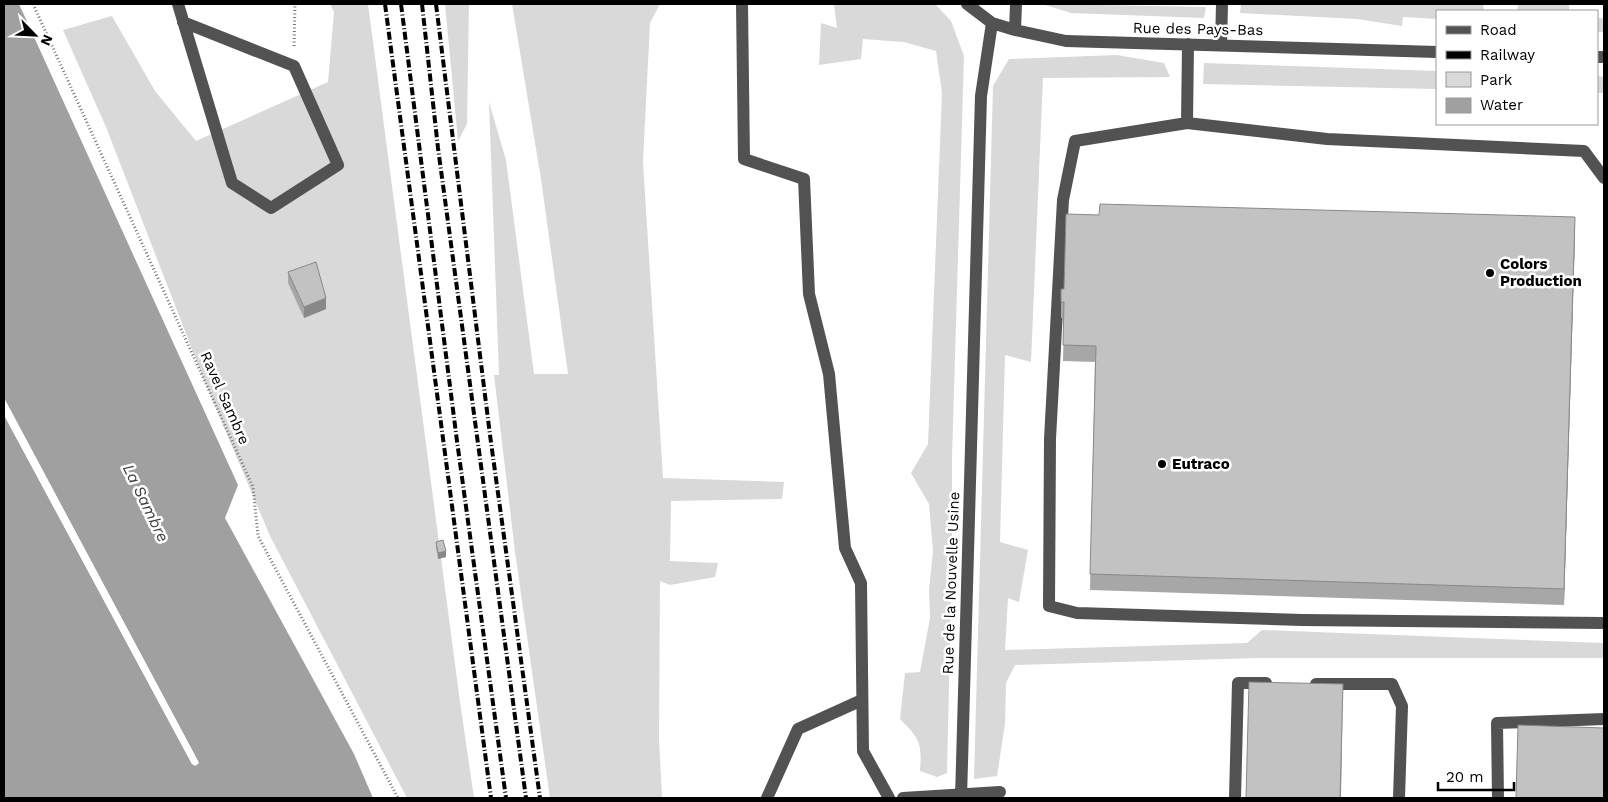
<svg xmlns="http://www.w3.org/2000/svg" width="1608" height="802" viewBox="0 0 1608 802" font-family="'Work Sans',sans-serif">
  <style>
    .green { fill: #d9d9d9 }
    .water { fill: #a0a0a0 }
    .pier { fill: #fff }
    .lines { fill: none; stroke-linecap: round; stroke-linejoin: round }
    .path { stroke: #747474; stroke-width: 3; stroke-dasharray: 1 2.5; stroke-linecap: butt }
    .minor { stroke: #525252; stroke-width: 12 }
    .rail { stroke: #000; stroke-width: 4; stroke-dasharray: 8 2.5 1 2.5; stroke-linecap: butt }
    .wall { fill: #a7a7a7 }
    .shaded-wall { fill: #888 }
    .building { fill: #c2c2c2; stroke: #888 }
    .poi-dot { fill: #000; stroke: #fff; stroke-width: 2 }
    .labels { text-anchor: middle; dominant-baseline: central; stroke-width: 5; stroke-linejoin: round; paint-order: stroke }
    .street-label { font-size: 15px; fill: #000; stroke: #fff }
    .poi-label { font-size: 15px; font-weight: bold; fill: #000; stroke: #fff; text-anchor: start }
    .water-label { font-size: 16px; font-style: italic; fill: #414141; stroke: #fff }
  </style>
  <rect width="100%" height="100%" fill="#fff"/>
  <path class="green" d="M330 4H368L460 702 474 798H407L270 536 204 380 106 127 63 30 112 16 155 91 196 141 328 82 334 12Z
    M445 4H469L467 124 458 141Z
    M512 4H660L650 23 643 162 663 478 784 482 782 499 671 501 670 561 718 563 715 577 670 585 660 581 659 738 662 798H550L515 552 494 375H499L489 102 506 160 534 374H568L541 179Z
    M834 4H935L951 21 964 56 952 458V557L947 773 937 777 920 771C922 743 920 739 900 719L905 673 920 672 930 618 929 590 933 551 929 504 911 473 928 444 942 93 936 51 904 42 863 39 861 59 819 65 821 23 837 28Z
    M1042 4 1206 7 1204 18 1071 13Z
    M1241 4H1483L1484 11H1437V19L1403 17 1402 26 1357 19 1240 13Z
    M1518 4H1569V11H1517Z
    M1597 18H1604V32H1597Z
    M1117 55 1164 63 1170 77 1043 78 1031 362 1005 355 1000 542 1028 550 1019 602 1008 598 1005 650 1247 643 1262 630 1604 643V658H1259L1015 665 1006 683 1005 724 997 776 974 779 993 86 1009 59Z
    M1204 63 1437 71V89L1203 84Z
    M1597 76 1604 77V93H1597Z"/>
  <path class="water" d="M4 4H19L238 485 225 518 354 754 373 798H4V415L192 764 195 766 199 763 4 398Z"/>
  <path class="pier" d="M4 398 198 761 197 765 192 764 4 415V413L6 414 195 763 4 403Z"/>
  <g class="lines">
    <path class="path" d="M33 4 253 487 258 536 398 798
      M294 46 295 4"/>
    <path class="minor" d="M178 4 232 183 271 208 338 165 294 66 183 22
      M742 4 744 159 804 179 809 294 829 374 845 548 861 583 863 751 889 798
      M967 4 992 23 1015 30 1066 41 1437 52
      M1015 30 1016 4
      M1221 45 1222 4
      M1597 57H1604
      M1187 123 1188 44
      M1604 178 1584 151 1327 139 1187 123 1075 141 1063 200 1050 439 1049 606 1077 613 1302 620 1604 623
      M1316 684H1392L1402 706 1399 798
      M767 798 798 729 862 700
      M903 798 1000 792
      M961 798 981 96 992 23
      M1235 798 1238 683H1266
      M1498 798 1497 723 1604 719"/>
    <path class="rail" d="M385 4 491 798
      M401 4 457 441 506 798
      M422 4 438 148 526 798
      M436 4 490 435 540 798"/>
  </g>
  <path class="wall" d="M1575 233 1564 605 1090 590 1095 362 1063 361 1064 318H1061V302Z
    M288 272 326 309 304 318 288 283Z
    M436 542 446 557 438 559 436 548Z"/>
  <path class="shaded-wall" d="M1575 217V233L1564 605V589Z
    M326 298V309L304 318V307Z
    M446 551V557L438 559V553Z
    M1343 684 1341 798H1340Z"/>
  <path class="building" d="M1100 204 1575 217 1564 589 1090 574 1096 346 1063 345 1064 302H1061V289H1064L1066 214 1099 215Z
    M316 262 326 298 304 307 288 272Z
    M443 540 446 551 438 553 436 542Z
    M1249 682 1343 684 1340 798H1246Z
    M1518 725 1604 728V798H1516Z"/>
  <g class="poi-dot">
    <circle cx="1490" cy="273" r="5"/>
    <circle cx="1162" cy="464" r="5"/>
  </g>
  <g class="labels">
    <g class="street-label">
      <text transform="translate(1198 29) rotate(1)">Rue des Pays-Bas</text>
      <text transform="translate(225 398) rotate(66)">Ravel Sambre</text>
      <text transform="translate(951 583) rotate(-88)">Rue de la Nouvelle Usine</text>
    </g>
    <g class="poi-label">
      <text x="1500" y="264">Colors<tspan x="1500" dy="17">Production</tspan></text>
      <text x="1172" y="464">Eutraco</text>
    </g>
    <g class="water-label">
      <text transform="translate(146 503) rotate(64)">La Sambre</text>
    </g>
  </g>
  <rect width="1608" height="802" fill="none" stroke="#000000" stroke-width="10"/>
  <rect x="1436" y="10" width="162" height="115" fill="#ffffff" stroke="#999999"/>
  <rect x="1446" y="26" width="25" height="8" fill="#525252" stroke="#999999"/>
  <text x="1480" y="35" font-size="15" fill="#000000">Road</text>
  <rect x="1446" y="51" width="25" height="8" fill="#000000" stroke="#999999"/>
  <text x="1480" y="60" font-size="15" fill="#000000">Railway</text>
  <rect x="1446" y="72" width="25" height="15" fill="#d9d9d9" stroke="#999999"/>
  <text x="1480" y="85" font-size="15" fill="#000000">Park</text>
  <rect x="1446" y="98" width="25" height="15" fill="#a0a0a0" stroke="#999999"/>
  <text x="1480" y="110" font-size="15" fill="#000000">Water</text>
  <g transform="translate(35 35) rotate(114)" stroke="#ffffff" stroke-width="4" paint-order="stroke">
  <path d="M0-4L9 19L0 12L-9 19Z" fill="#000000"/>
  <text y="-8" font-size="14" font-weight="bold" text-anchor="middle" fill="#000000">N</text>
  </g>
  <path d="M1438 782v8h76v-8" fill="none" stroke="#000000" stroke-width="2.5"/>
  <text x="1446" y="782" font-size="15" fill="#000000" stroke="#ffffff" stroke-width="4" paint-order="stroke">20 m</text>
</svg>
